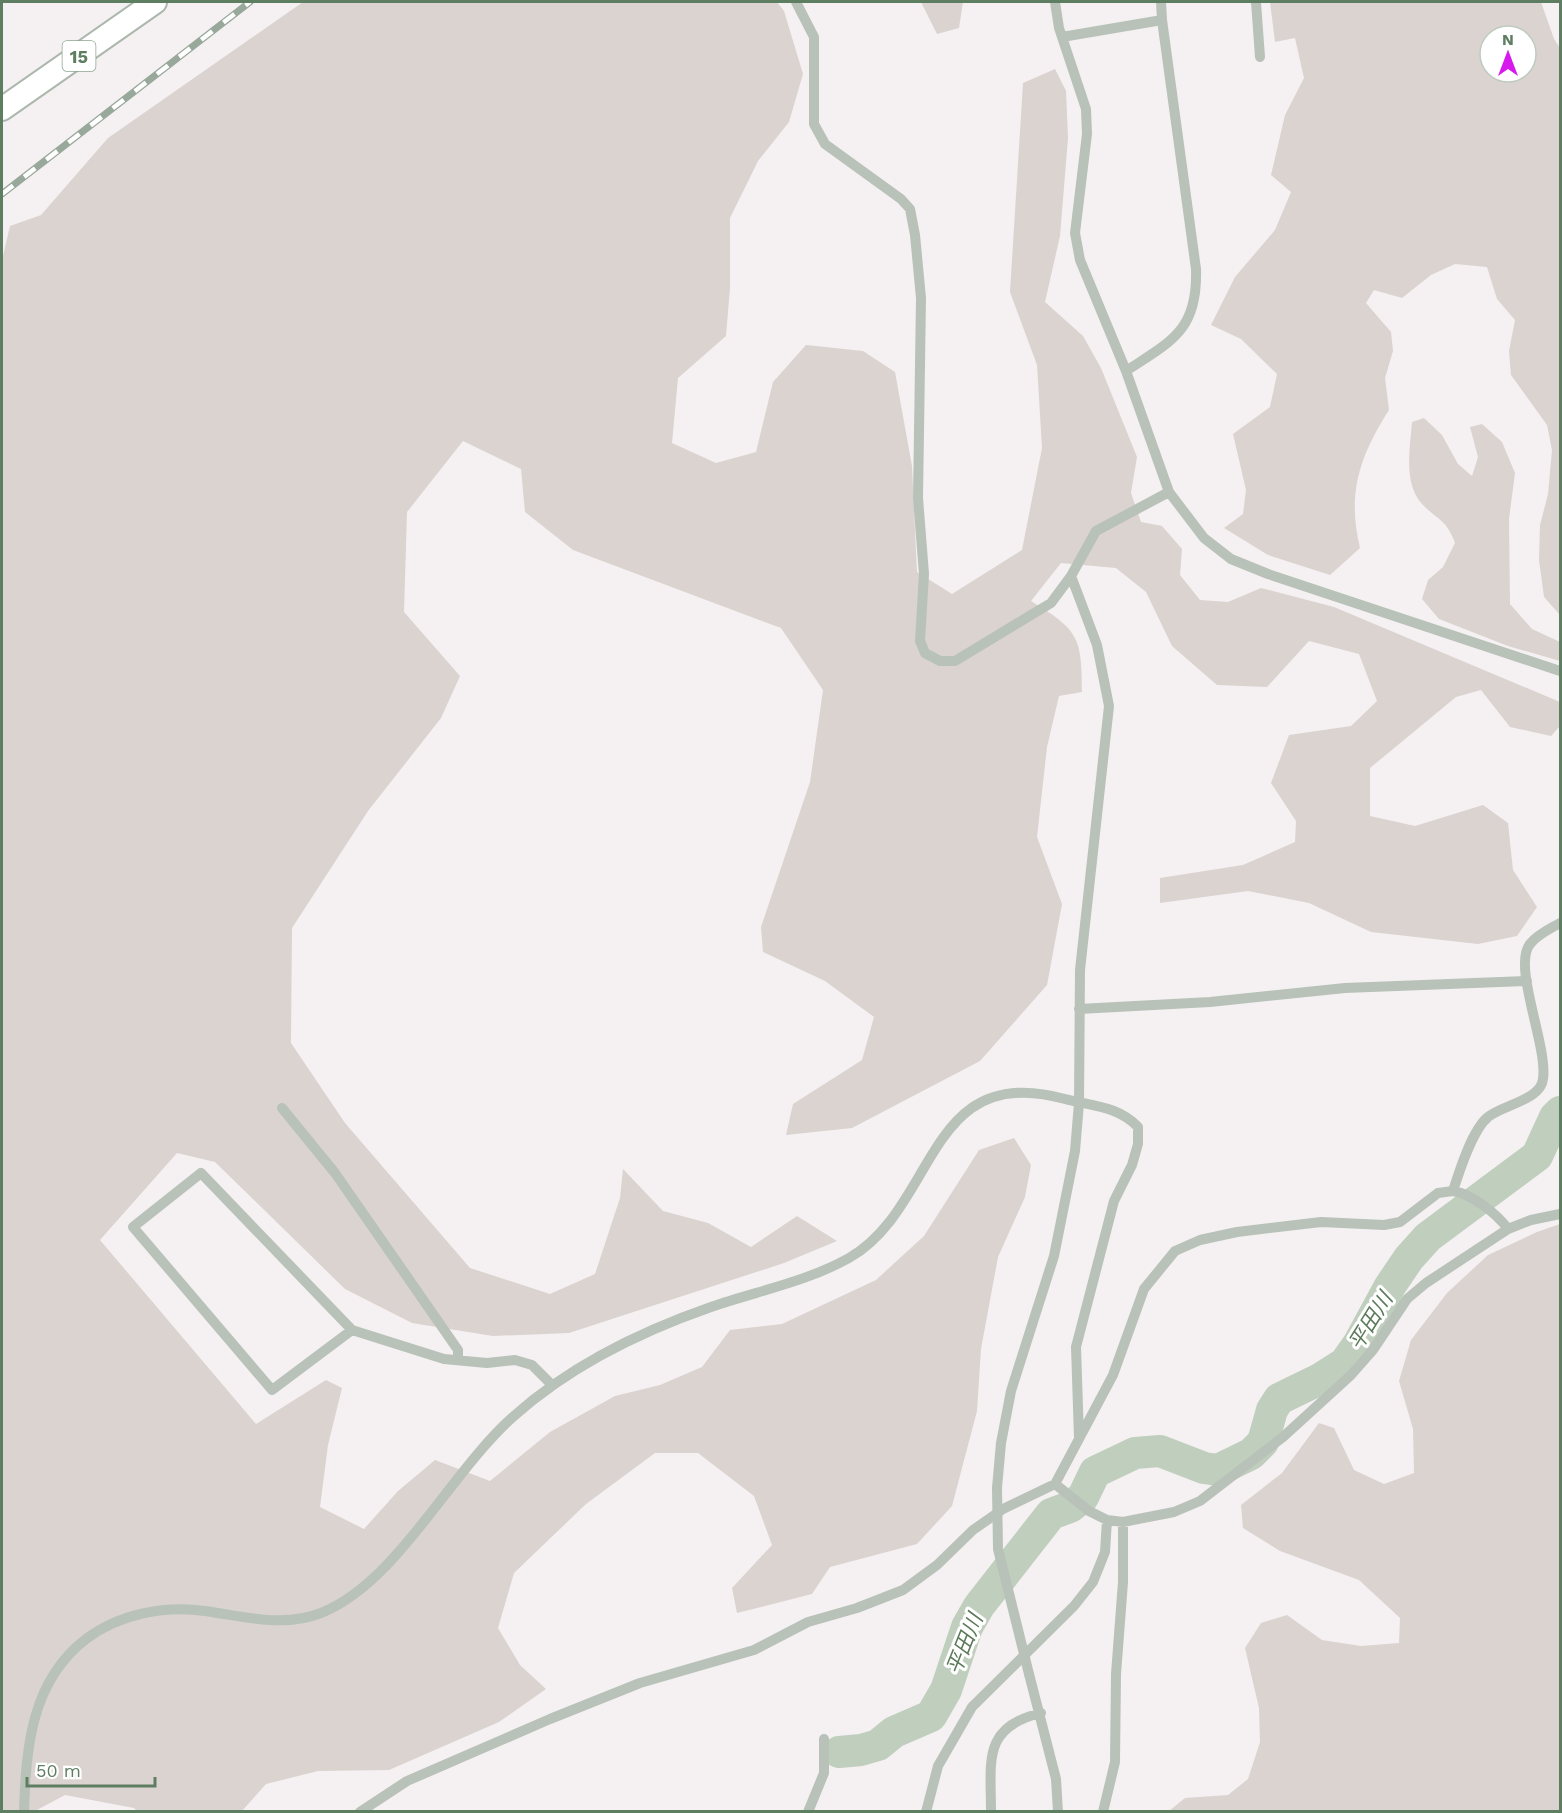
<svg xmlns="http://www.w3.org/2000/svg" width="1562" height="1813" viewBox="0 0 1562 1813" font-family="'Work Sans','Noto Sans JP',sans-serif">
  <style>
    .green { fill: #dad3d0; fill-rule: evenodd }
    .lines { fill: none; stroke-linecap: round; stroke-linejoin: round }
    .river { stroke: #c0cebe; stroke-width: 32 }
    .major-casing { stroke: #acb7ad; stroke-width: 26 }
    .minor { stroke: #b8c2b9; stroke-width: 10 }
    .major { stroke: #fff; stroke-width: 22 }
    .rail-casing { stroke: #98a89a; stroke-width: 7 }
    .rail { stroke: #fff; stroke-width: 4.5; stroke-dasharray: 14; stroke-linecap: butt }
    .minor-bridge { stroke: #b8c2b9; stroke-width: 10 }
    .labels { text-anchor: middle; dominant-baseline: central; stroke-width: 6; stroke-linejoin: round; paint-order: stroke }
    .shield { fill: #fff; stroke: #8ea591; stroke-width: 1.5 }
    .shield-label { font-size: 18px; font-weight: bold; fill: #5e7e62 }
    .water-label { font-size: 21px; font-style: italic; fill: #5b7a59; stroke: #fff }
  </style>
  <rect width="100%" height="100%" fill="#f5f1f2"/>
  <path class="green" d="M303 2H777L784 11 803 74 789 122 758 161 730 218V288L726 336 678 378 672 443 716 463 756 452 773 382 806 345 863 351 895 372 912 466 917 572 952 594 1022 550 1042 448 1037 365 1010 292 1023 83 1055 69 1066 91 1068 138 1060 236 1045 302 1083 336 1101 368 1137 457 1131 493 1141 522 1162 526 1182 549 1180 575 1200 600 1228 602 1261 588 1334 607 1560 702V726L1551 736 1510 727 1481 690 1456 697 1370 768V816L1415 826 1483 805 1508 823 1513 870 1537 907 1517 936 1478 944 1371 932 1309 903 1248 891 1160 903V878L1243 865 1295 842 1296 821 1271 783 1289 735 1351 726 1377 701 1359 654 1309 641 1267 687 1217 685 1172 646 1146 592 1116 568 1061 563 1031 601C1078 630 1082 636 1082 692L1059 696 1047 747 1037 837 1062 904 1047 985 980 1061 852 1128 786 1135 793 1104 862 1060 874 1017 825 981 763 952 761 927 810 782 823 690 781 628 573 550 525 512 521 469 463 441 407 512 404 612 460 676 441 718 368 811 292 928 291 1043 345 1123 470 1268 550 1294 595 1274 620 1198 623 1169 663 1211 708 1223 751 1247 797 1216 837 1241 784 1263 569 1333 493 1336 412 1323 345 1289 215 1162 177 1153 100 1240 256 1424 326 1380 342 1388 328 1445 320 1507 364 1529 398 1491 435 1460 490 1481 550 1432 615 1396 660 1385 702 1367 730 1330 782 1324 876 1280 924 1236 979 1150 1014 1138 1031 1165 1025 1197 998 1257 981 1349 977 1411 952 1506 917 1544 830 1567 812 1594 737 1613 732 1588 772 1545 754 1496 698 1453H655L586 1504 514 1573 498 1628 520 1665 546 1689 499 1722 389 1770 318 1771 266 1784 242 1811H137L134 1808 65 1795 35 1811 2 1812V260L10 226 41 215 108 138Z
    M921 2H963L959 28 937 34Z
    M1270 2H1541L1554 39 1560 48V615L1544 597 1539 560 1540 525 1548 494 1552 450 1547 425 1511 375 1509 351 1515 320 1497 299 1487 267 1455 264 1431 275 1402 298 1374 290 1366 303 1391 332 1393 351 1385 378 1389 410C1359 457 1347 494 1360 548L1330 575 1268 555 1224 528 1243 514 1246 490 1233 434 1270 407 1277 374 1241 339 1211 325 1235 277 1275 230 1291 192 1271 175 1285 115 1304 78 1295 38 1275 42ZM1490 36H1526V72H1490Z
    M1424 418 1442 435 1458 464 1472 476 1478 457 1470 427 1482 424 1502 442 1515 473 1509 519 1510 604 1532 629 1560 642V661L1508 646 1439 619 1422 599 1428 580 1443 567 1455 543C1447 522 1442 522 1426 508 1402 487 1410 450 1412 422Z
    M1560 1224V1811H1169L1185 1798 1228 1795 1248 1779 1260 1742 1259 1708 1245 1648 1261 1623 1287 1615 1322 1640 1361 1646 1399 1643 1400 1618 1359 1580 1280 1551 1243 1528 1241 1505 1282 1473 1319 1423 1334 1428 1354 1470 1384 1484 1414 1473 1413 1429 1399 1381 1411 1340 1447 1293 1488 1255 1537 1232Z"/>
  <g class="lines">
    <path class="river" d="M839 1752 861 1750 878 1745 894 1732 931 1716 946 1690 967 1627 979 1606 1051 1514 1070 1507 1083 1497 1095 1472 1135 1453 1160 1451 1204 1468 1218 1470 1251 1454 1263 1442 1272 1410 1279 1399 1320 1379 1345 1363 1359 1343 1390 1286 1409 1258 1428 1237 1537 1156 1555 1117 1560 1112"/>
    <g class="major-casing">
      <path id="major" d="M2 109 155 2"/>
    </g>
    <path class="minor" d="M796 2 814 37V124L825 144 901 199 910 209 915 235 921 298 918 498 924 574 920 641 925 653 940 661H955L1051 603 1071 576 1096 531 1169 492
      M1055 2 1059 28 1086 109 1087 134 1075 233 1080 260 1126 371 1169 492 1204 538 1231 559 1268 574 1560 671
      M1256 2 1260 57
      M1062 37 1162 20 1161 2
      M1126 371C1172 341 1198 330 1196 269L1162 20
      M1079 1009 1210 1002 1345 988 1527 981
      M282 1108 335 1173 458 1350V1360
      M1453 1191C1472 1194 1497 1214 1508 1229
      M352 1330 272 1390 133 1227 201 1173 352 1330 444 1359 487 1363 515 1360 532 1365 552 1385
      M1055 1484 1089 1511 1107 1520 1123 1522 1174 1512 1200 1501 1283 1437 1351 1375 1373 1350 1407 1299 1426 1283 1508 1229 1531 1220 1560 1214
      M997 1488 1001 1443 1011 1391 1054 1256 1075 1151 1079 1103 1080 970 1109 706 1097 645 1071 576
      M1029 1674 1056 1779 1058 1812
      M24 1812C26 1748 31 1681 86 1639 119 1614 165 1605 205 1611 243 1616 283 1628 321 1613 397 1583 450 1472 514 1416 571 1365 639 1332 711 1307 757 1291 806 1282 849 1258 938 1207 926 1060 1065 1099 1092 1106 1118 1106 1138 1127V1144L1132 1165 1114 1201 1076 1347 1079 1438
      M360 1812 407 1781 550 1719 640 1683 754 1650 808 1622 857 1608 903 1590 937 1565 973 1530 1003 1509 1055 1484 1113 1375 1144 1289 1175 1251 1200 1240 1237 1232 1321 1222 1384 1225 1400 1222 1438 1193 1453 1191C1459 1172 1472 1130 1488 1117 1502 1105 1541 1100 1543 1079 1548 1046 1512 966 1530 944 1538 934 1550 929 1560 923
      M808 1812 824 1773V1739
      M926 1812 938 1766 972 1707 1074 1606 1093 1582 1105 1552 1107 1520
      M991 1812C991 1761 982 1727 1041 1713
      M1103 1812 1115 1762 1116 1674 1123 1582V1522"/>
    <use href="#major" class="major"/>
    <g class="rail-casing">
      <path id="rail" d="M2 194 250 2"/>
    </g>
    <use href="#rail" class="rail"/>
    <path class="minor-bridge" d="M997 1488 998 1549 1029 1674"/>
  </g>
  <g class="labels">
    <rect class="shield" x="62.5" y="41" width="33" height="30" rx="4.5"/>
    <g class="shield-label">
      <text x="79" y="56">15</text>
    </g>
    <g class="water-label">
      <text transform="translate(1370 1321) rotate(-58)">平田川</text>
      <text transform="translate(964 1644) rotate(-68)">平田川</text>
    </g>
  </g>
  <rect width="1562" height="1813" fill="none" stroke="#5e7e62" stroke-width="6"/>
  <g transform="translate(1508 54)"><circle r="28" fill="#ffffff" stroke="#bfcbc0" stroke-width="1.5"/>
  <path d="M0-4.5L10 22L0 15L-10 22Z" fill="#d719ed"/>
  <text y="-9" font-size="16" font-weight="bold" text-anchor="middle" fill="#5e7e62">N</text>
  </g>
  <path d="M27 1777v9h128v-9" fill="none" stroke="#5e7e62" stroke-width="3"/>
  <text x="36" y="1777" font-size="18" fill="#5e7e62" stroke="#ffffff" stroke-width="4.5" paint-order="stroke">50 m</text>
</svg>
